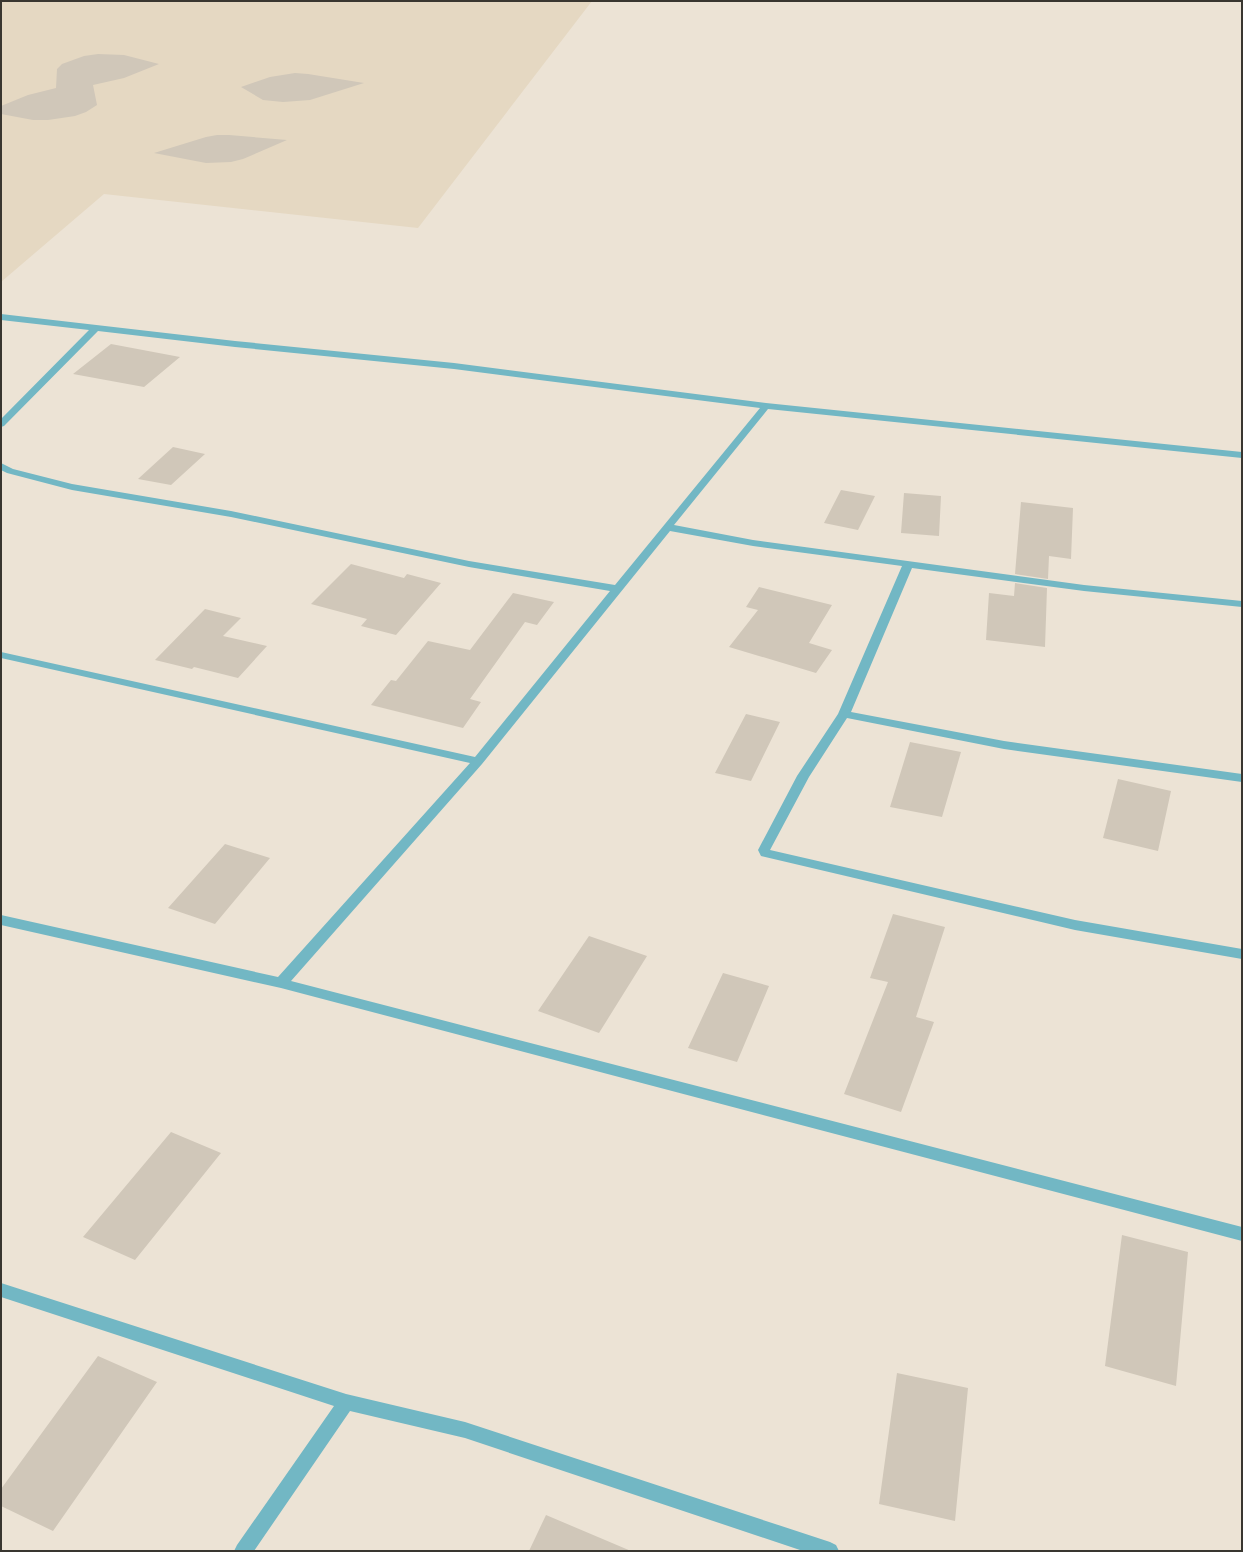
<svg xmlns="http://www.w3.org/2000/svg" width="1243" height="1552" viewBox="0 0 1243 1552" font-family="'Golos Text',sans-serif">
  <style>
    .built { fill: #e5d8c2 }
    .building { fill: #d0c7b9 }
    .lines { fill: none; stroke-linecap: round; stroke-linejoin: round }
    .street { fill: #72b7c4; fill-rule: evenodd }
  </style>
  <rect width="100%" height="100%" fill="#ece3d5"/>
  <path class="built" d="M1 1H592L418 228 104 194 1 282Z"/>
  <path class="building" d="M98 54 124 55 159 64 124 78 93 85 97 105 86 112 75 116 48 120H33L1 114V106L28 95 56 88 57 69 62 64 84 56Z
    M295 73 308 74 364 83 310 100 283 102 263 100 241 87 270 77Z
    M217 135H229L287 140 243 159 231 162 206 163 154 153 206 137Z
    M111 344 180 357 144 387 73 374Z
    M173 447 205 454 171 485 138 479Z
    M841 490 875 496 858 530 824 523Z
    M904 493 941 496 939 536 901 533Z
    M1021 502 1073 508 1071 559 1049 556 1048 579 1015 574Z
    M351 564 404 578 407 574 441 583 396 635 361 626 367 619 311 604Z
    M1015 583 1047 588 1045 647 986 640 989 593 1014 596Z
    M759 587 832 605 809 643 832 650 816 673 729 647 758 610 746 607Z
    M513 593 554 602 537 625 525 622 470 699 481 702 463 728 371 705 391 680 396 681 428 641 470 650Z
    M205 609 241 618 223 636 267 646 238 678 194 667 192 669 155 660Z
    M746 714 780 722 751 781 715 773Z
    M910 742 961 752 942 817 890 807Z
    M1118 779 1171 791 1158 851 1103 838Z
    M225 844 270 858 215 924 168 908Z
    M893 914 945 927 916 1017 934 1022 901 1112 844 1094 888 982 870 978Z
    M589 936 647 956 599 1033 538 1011Z
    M723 973 769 986 737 1062 688 1048Z
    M171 1132 221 1153 135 1260 83 1237Z
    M1122 1235 1188 1252 1176 1386 1105 1366Z
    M98 1356 157 1382 53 1531 1 1506V1489Z
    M897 1373 968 1388 955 1521 879 1504Z
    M546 1515 631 1551H529Z"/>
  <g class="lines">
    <path class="street" d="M1 314 235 341 454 363 766 403 1242 452V458L768 409 674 525 753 540 1084 585 1242 601V607L1084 591 912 568 851 712 1004 741 1242 774V782L1004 749 847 718 809 777 770 850 1075 920 1242 949V959L1075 930 761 856 758 850 797 776 838 714 902 566 753 546 670 531 482 764 291 981 1242 1227V1241L281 988 1 925V915L278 977 470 763 1 658V652L475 757 610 591 469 567 231 517 72 490 7 473 1 470V463L13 469 72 484 231 511 469 561 615 585 760 408 454 369 235 347 98 331 4 426 1 427V419L89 330 1 320Z
      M1 1283 346 1394 465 1422 830 1542 836 1545 839 1551H803L465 1438 350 1411 254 1551H234L237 1545 334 1406 1 1297Z"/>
  </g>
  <rect width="1243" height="1552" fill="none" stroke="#393630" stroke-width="4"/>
</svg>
